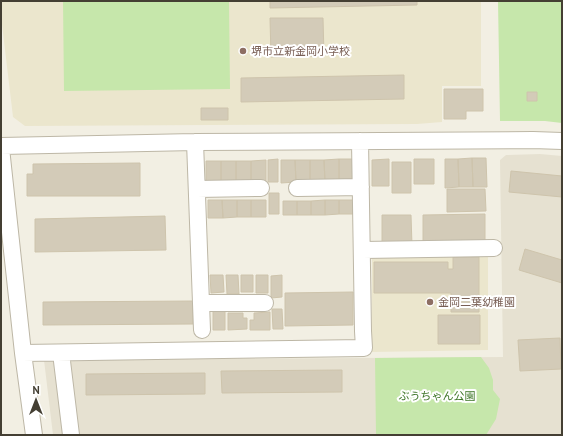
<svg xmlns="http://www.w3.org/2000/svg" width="563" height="436" viewBox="0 0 563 436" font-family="'PT Sans','Noto Sans JP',sans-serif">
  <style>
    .residential { fill: #e6e1d1 }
    .education { fill: #ebe6cd }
    .green { fill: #c6e7ab }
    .building { fill: #d3cbb8; stroke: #cec4ac }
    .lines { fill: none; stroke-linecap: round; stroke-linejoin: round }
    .minor-casing { stroke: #bdb7a6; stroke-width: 18 }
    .minor { stroke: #fff; stroke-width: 16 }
    .education-dot { fill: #8d6e63; stroke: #fff; stroke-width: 1.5 }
    .labels { text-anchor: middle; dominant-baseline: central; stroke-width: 4; stroke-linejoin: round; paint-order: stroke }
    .education-label { font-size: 11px; fill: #785e54; stroke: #fff; text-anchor: start }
    .park-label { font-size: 11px; fill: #3d7527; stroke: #fff }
  </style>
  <rect width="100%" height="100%" fill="#f2efe3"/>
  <path class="residential" d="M540 154 562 156V435H53L44 360 503 357 500 160 506 155Z"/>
  <path class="education" d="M1 1H481V86H442V122L417 124 25 126 13 117 1 16Z
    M488 253V350L372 352V254Z"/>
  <path class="green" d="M63 1H229L230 89 64 91Z
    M498 1H562V123L545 121H500Z
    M481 357 489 368 493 380V390L500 399 496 419 486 435H376L375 358Z"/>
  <path class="building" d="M270 1H417V5L270 8Z
    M270 18H323L324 56 271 57Z
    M404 75V99L241 102V78Z
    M444 89H483V111H466V119H444Z
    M527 92H537V101H527Z
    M201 108H228V120H201Z
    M472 158H486L487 187H473Z
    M472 158 473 187H459L458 159Z
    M278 159V182H268V160Z
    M339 159H353L354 181 339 182Z
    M339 159V182H325L324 160Z
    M389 159V186H372V160Z
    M414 159H434V184H414Z
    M445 159H458L459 187 445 188Z
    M266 160V181H251V161Z
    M281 160H295L296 182 281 183Z
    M295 160H310V182H296Z
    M310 160H324L325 182H310Z
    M206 161H221V181L206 182Z
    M221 161H236V181H221Z
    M236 161H251V181H236Z
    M392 162H411V193H392Z
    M140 163V196H27V174H33V164Z
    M511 171 562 176V197L509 192Z
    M447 189H485L486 211 447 212Z
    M269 193H279V214H269Z
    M208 200H222L223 218H208Z
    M222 200H237V217L223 218Z
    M237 200H251V217H237Z
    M251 200H266V217H251Z
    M325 200V215H311V201Z
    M325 200H339V214L325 215Z
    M339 200H353V214H339Z
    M283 201H297V215H283Z
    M297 201H311V215H297Z
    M485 214V244L423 245V215Z
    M382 215H411L412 246 382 247Z
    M165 216 166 250 35 252V219Z
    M525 249 562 260V283L519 270Z
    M453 257H479V312H451V293H374V262H448V269H453Z
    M210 275H223L224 292 211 293Z
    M226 275H238L239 294H227Z
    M241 275H253V292H241Z
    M256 275H268V293H256Z
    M282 275V297L271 298V276Z
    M353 292V325L285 326V293Z
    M193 301V324L43 325V302Z
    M272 309H282L283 329H273Z
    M213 311H225V330H213Z
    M270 312V330H250V320H254V313Z
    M228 313H243V318H247V329L228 330Z
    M438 315H480V344H438Z
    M560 338 561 369 520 371 518 340Z
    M342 370V392L222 393 221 371Z
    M205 373V394L86 395V374Z"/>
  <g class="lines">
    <g class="minor-casing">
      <path id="minor" d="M195 142 202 330
        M1 146 195 142 533 140 562 141
        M1 148 23 353 34 435
        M297 188 361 187
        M197 189 261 188
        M363 250 494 248
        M201 303H265
        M23 353 364 348 363 331 360 141
        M61 353 71 435"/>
    </g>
    <use href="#minor" class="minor"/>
  </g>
  <g class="education-dot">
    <circle cx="243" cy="51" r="4"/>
    <circle cx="430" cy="302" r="4"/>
  </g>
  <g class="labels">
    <g class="education-label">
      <text x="251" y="51">堺市立新金岡小学校</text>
      <text x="438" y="302">金岡二葉幼稚園</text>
    </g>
    <g class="park-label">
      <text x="437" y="396">ぶうちゃん公園</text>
    </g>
  </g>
  <rect width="563" height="436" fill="none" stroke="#443f33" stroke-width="4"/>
  <g transform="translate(36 400)" stroke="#ffffff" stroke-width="3" paint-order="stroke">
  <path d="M0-3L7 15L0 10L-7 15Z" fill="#443f33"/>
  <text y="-6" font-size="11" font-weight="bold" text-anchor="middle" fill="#443f33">N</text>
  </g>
</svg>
